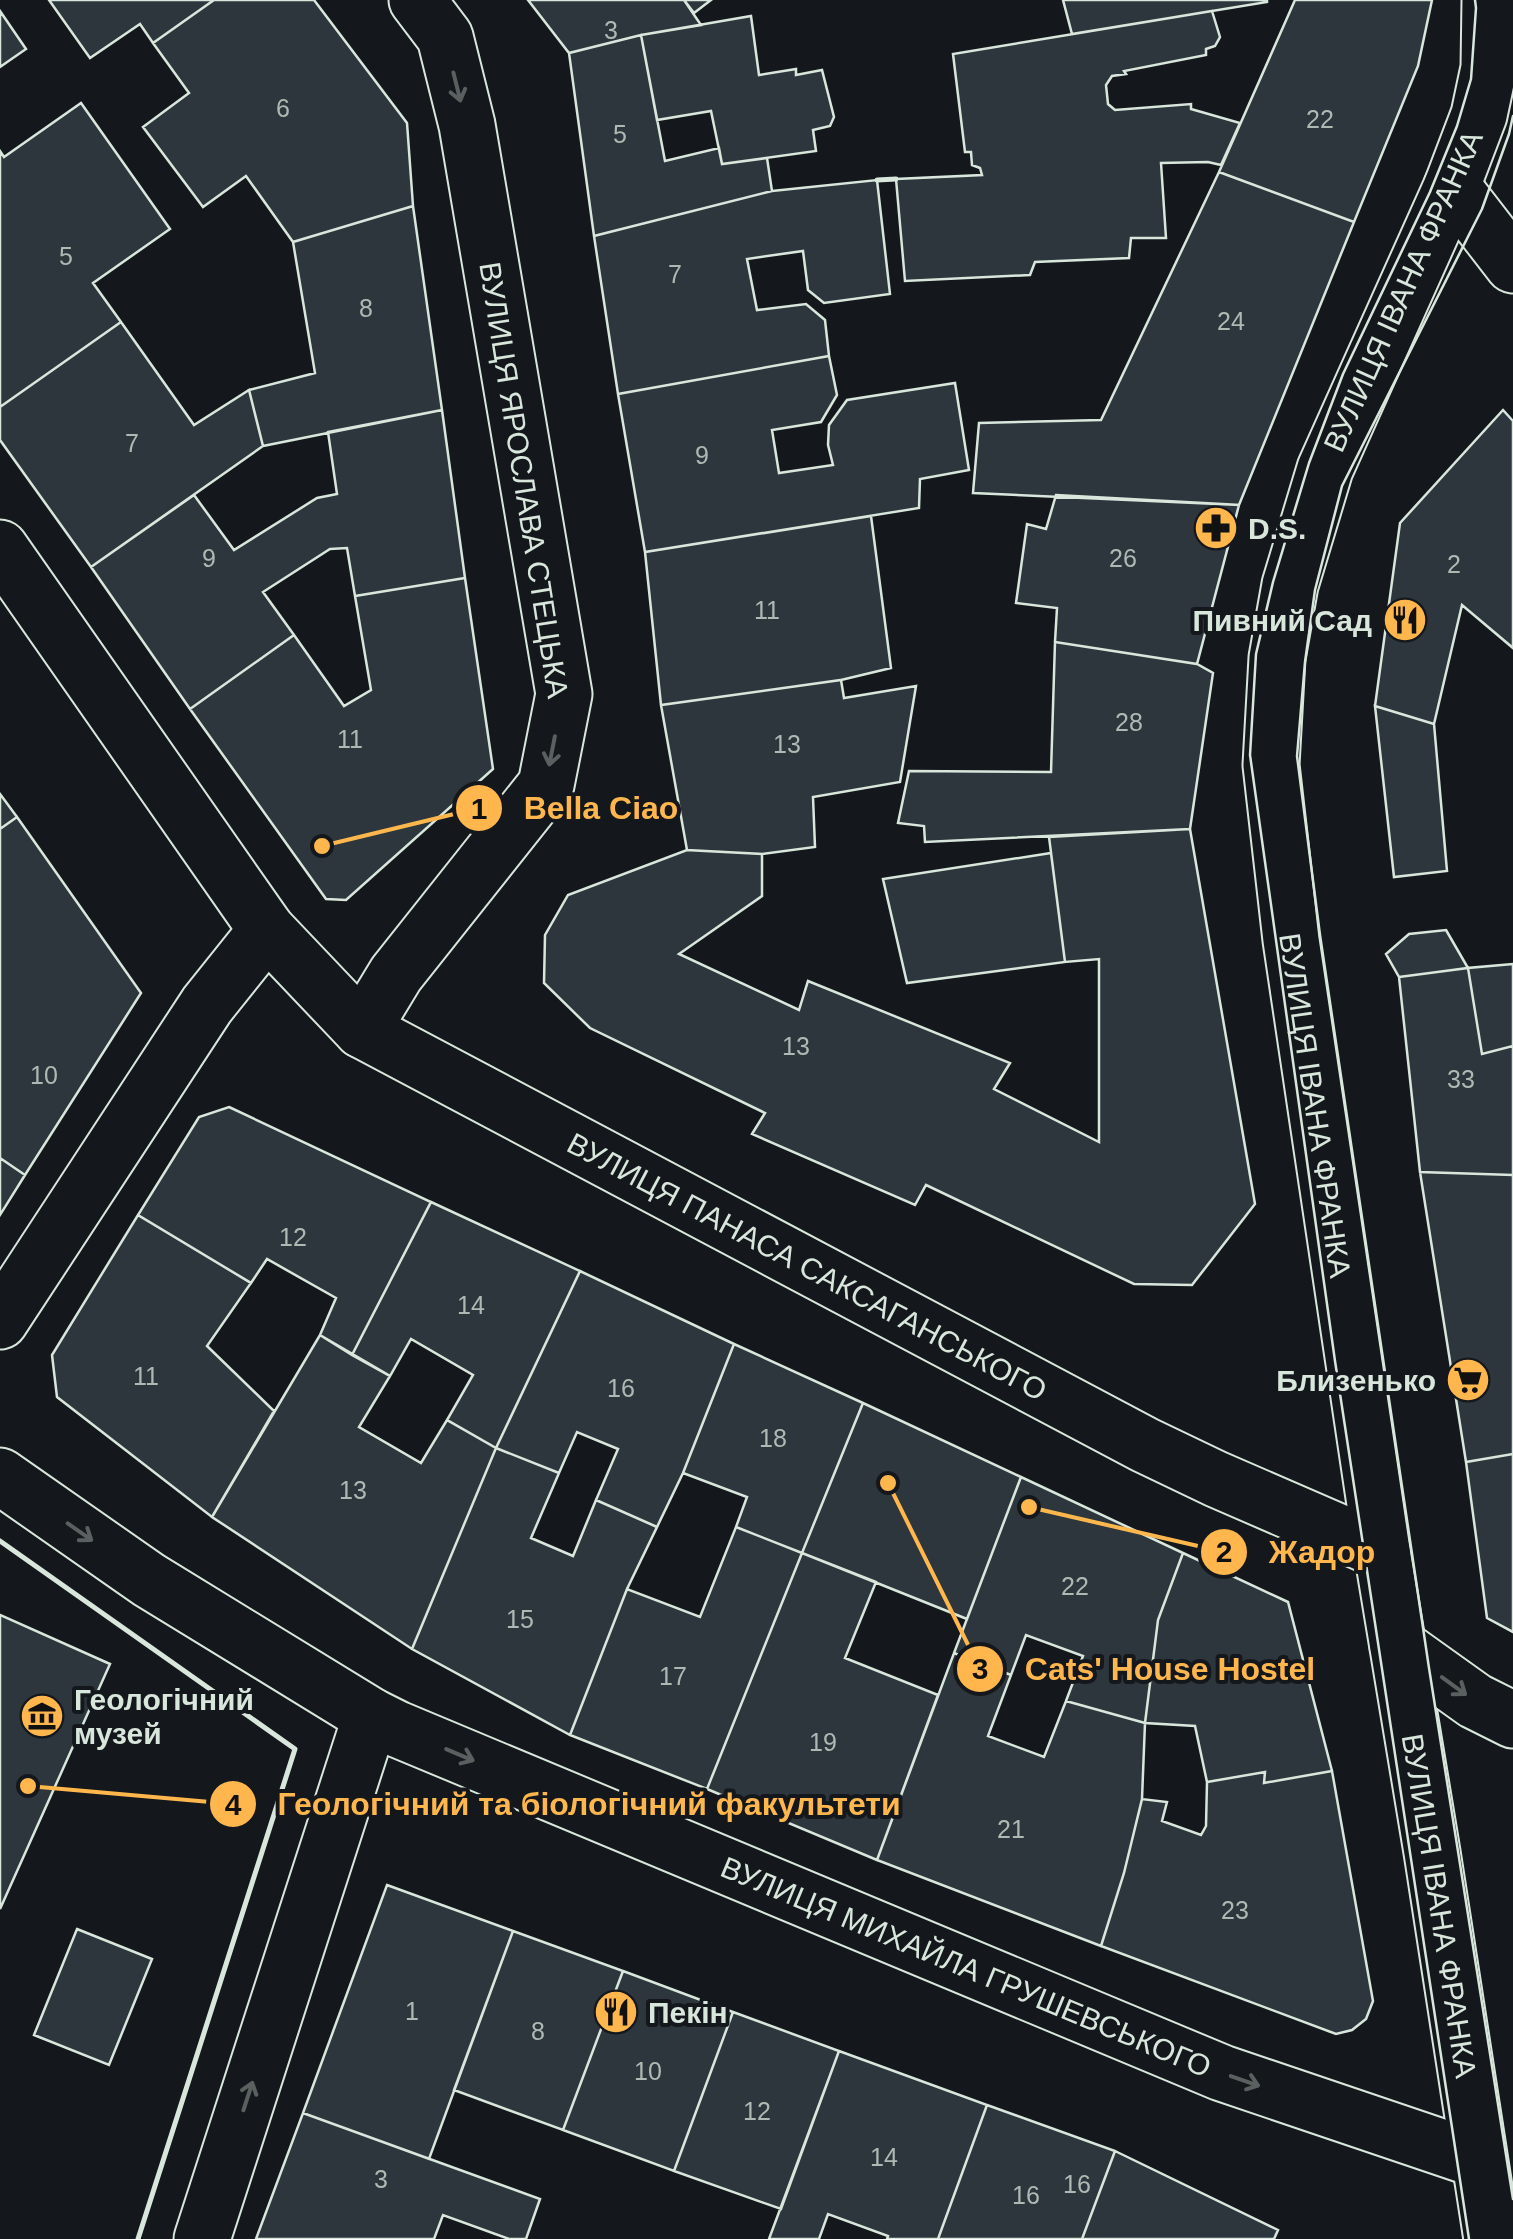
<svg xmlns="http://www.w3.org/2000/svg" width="1513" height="2239" viewBox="0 0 1513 2239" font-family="Arial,sans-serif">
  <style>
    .building { fill: #2c363c; stroke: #d8e6dc; stroke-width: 2.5 }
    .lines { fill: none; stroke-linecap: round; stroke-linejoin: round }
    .minor-casing { stroke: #d8e6dc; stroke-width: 59 }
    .major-casing { stroke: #d8e6dc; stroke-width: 59 }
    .minor { stroke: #14181c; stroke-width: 55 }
    .major { stroke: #14181c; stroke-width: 55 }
    .tram { stroke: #d8e6dc; stroke-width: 2.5 }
    .wall { stroke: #d8e6dc; stroke-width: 5 }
    .oneway { stroke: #59605f }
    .labels { text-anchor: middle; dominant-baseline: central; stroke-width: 8; stroke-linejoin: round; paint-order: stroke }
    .number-label { font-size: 25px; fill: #adbab4 }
    .street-label { font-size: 30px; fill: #d8e6dc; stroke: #14181c }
    .poi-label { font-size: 30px; font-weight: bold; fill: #d8e6dc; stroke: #14181c; text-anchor: start }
    .leader { fill: none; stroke: #ffb74d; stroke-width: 4 }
    .callout-dot { fill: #ffb74d; stroke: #14181c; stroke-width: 4 }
    .mark-label { font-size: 30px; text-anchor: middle; font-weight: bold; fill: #111 }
    .callout-label { font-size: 32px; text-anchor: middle; font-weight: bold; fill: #ffb74d; stroke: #14181c; stroke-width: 8; stroke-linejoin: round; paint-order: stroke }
  </style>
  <rect width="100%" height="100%" fill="#14181c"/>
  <path class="building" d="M49 0H214L153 43 140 24 90 58Z
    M214 0H314L407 123 413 206 293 242 246 176 203 207 143 127 189 93 153 43Z
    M528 0H684L701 25 641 35 569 53Z
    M684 0H711L694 13Z
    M1063 0H1267V2L1072 34Z
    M1295 0H1432L1418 66 1354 222 1219 172Z
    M0 11 26 49 0 67Z
    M1212 11 1220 37 1215 46 1206 49V55L1124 71 1126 74 1112 76 1106 85 1108 104 1115 110 1191 104V109L1240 123 1221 165 1208 162 1161 163 1166 238H1131L1129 258 1035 262 1030 275 905 281 896 179 982 175 980 168 972 165 971 152H965L953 54Z
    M751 16 759 75 796 69V75L822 70 834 117 830 126 813 130 816 151 722 164 711 111 657 120 641 35Z
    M641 35 665 161 719 148 722 164 767 158 772 191 594 236 569 53Z
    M81 103 170 229 93 283 121 322 0 407V151L4 157Z
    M1219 172 1354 222 1239 505 973 493 979 423 1101 420Z
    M877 180 890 294 824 303 808 290 803 251 747 259 757 310 806 304 825 320 829 356 618 394 594 236 772 191Z
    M877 180 890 294 824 303 808 290 803 251 747 259 757 310 806 304 825 320 829 356 618 394 594 236 772 191Z
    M413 206 442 410 263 446 249 390 315 373 293 242Z
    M121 322 194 425 249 390 263 446 91 567 0 440V407Z
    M829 356 837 395 821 422 772 430 779 473 833 465 828 445 829 425 847 400 955 383 969 470 920 479 919 508 645 552 618 394Z
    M442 410 465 578 355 596 347 548 330 549 263 592 294 635 190 709 91 567 194 495 234 550 317 498 337 494 328 432Z
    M1503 410 1513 421V648L1462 605 1434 724 1375 706 1400 523Z
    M1056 495 1239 505 1197 664 1055 642 1057 608 1016 603 1027 524 1046 529Z
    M871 516 891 668 841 680 661 705 645 552Z
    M465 578 493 769 346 900 326 899 190 709 294 635 344 706 371 690 355 596Z
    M1055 642 1197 664 1213 673 1190 829 925 842 924 826 898 823 909 771 1051 772Z
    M841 680 844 698 916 686 900 782 813 797 815 847 762 854 687 850 661 705Z
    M1375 706 1434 724 1447 871 1394 877Z
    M0 794 17 817 0 829Z
    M17 817 141 993 25 1175 0 1158V829Z
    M1190 829 1255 1204 1192 1285 1134 1284 926 1185 915 1205 752 1134 765 1113 590 1028 544 983 545 935 568 895 687 850 762 854V896L679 954 799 1010 808 981 1010 1063 994 1089 1099 1142V959L1065 962 1049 837Z
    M1051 853 1065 962 907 983 883 879Z
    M1446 930 1468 968 1399 977 1386 954 1409 934Z
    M1513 964V1046L1482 1054 1468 968Z
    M1468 968 1482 1054 1513 1046V1175L1420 1172 1399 977Z
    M229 1107 431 1202 352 1355 320 1335 336 1298 267 1259 251 1283 138 1215 199 1117Z
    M0 1158 25 1175 0 1215Z
    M1420 1172 1513 1175V1454L1466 1462Z
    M431 1202 580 1271 496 1448 447 1420 473 1375 411 1339 390 1376 352 1355Z
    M138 1215 251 1283 207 1346 274 1411 212 1517 57 1397 52 1355Z
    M580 1271 734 1344 683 1473 657 1527 596 1500 618 1449 577 1432 559 1473 496 1448Z
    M320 1335 390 1376 359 1427 421 1463 447 1420 496 1448 412 1649 212 1517Z
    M734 1344 863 1403 802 1553 736 1527 747 1497 683 1473Z
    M863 1403 1021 1477 967 1619 802 1553Z
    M496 1448 559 1473 531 1538 573 1556 596 1500 657 1527 627 1589 570 1735 412 1649Z
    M1513 1454V1632L1487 1618 1466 1462Z
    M1021 1477 1183 1553 1158 1620 1145 1723 1066 1701 1083 1656 1026 1635 1011 1675 954 1653Z
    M736 1527 802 1553 707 1789 570 1735 627 1589 700 1617Z
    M802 1553 876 1582 845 1658 938 1695 877 1860 707 1789Z
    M1183 1553 1288 1602 1332 1771 1264 1783 1265 1772 1207 1782 1195 1726 1145 1723 1158 1620Z
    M0 1615 110 1664 0 1909Z
    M0 1615 110 1664 0 1909Z
    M954 1653 1011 1675 988 1736 1044 1757 1066 1701 1145 1723 1142 1799 1124 1873 1101 1946 877 1860Z
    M1332 1771 1373 2001 1366 2019 1352 2030 1336 2034 1101 1946 1124 1873 1142 1799 1167 1802 1162 1821 1201 1835 1206 1826 1207 1782 1265 1772 1264 1783Z
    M387 1885 513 1931 429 2159 303 2113Z
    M77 1929 152 1959 109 2065 34 2035Z
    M513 1931 623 1971 563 2130 454 2090Z
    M623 1971 733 2012 674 2171 563 2130Z
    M733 2012 839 2051 781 2209 674 2171Z
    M839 2051 987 2105 938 2239H887L888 2236 828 2214 819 2239H769Z
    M987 2105 1115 2151 1082 2239H938Z
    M303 2113 540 2199 526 2239H509L443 2215 434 2239H256Z
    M1115 2151 1278 2230 1274 2239H1082Z"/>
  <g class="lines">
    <g class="minor-casing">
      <g id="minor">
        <path id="s1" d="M0 548 267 930 362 1030 1145 1445 1216 1479 1382 1551"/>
        <path d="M362 1030 396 974 546 785 564 694 467 125 445 37 417 0"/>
        <path d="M0 1321 207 1005 267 930"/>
        <path id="s2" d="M0 1476 149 1580 371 1716 397 1729 1222 2073 1479 2160"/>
        <path d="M1398 1646 1475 1701 1513 1720"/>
        <path d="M202 2239 371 1716"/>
      </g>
    </g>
    <g class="major-casing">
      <g id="major">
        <path id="s3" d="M1490 0 1489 68 1479 115 1452 186 1325 469 1290 585 1277 658 1271 765 1291 940 1382 1551 1432 1852 1492 2239"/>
        <path d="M1452 186 1513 265"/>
      </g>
    </g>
    <use href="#minor" class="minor"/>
    <use href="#major" class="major"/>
    <path class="tram" d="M1513 116 1509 134 1482 209 1342 486 1315 590 1305 662 1297 756 1320 935 1429 1668 1513 2199
      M1469 2239 1335 1361 1250 755 1256 654 1273 582 1309 463 1343 374 1430 192 1457 126 1471 79 1476 8 1475 0"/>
    <path class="wall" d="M877 180 896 179
      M0 1541 295 1749 138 2239"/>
  </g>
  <defs><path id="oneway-shaft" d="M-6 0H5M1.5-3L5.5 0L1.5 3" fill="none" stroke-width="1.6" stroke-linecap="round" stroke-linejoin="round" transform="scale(2.5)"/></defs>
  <g class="oneway">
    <use href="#oneway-shaft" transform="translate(457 87) rotate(76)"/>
    <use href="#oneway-shaft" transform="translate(552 751) rotate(101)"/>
    <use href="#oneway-shaft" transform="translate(80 1532) rotate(35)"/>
    <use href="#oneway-shaft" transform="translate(1454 1686) rotate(36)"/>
    <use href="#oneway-shaft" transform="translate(460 1755) rotate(23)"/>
    <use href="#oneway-shaft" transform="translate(1245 2081) rotate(19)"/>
    <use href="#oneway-shaft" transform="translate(248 2096) rotate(-72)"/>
  </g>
  <defs>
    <g id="pharmacy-disc" transform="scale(2.25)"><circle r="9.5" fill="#ffb74d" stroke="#14181c"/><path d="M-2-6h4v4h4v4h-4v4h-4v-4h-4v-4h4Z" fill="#111"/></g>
    <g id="restaurant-disc" transform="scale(2.25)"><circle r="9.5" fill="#ffb74d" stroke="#14181c"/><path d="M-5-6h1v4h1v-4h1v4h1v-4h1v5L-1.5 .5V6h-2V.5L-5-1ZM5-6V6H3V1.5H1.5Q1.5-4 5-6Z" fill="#111"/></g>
    <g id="supermarket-disc" transform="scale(2.25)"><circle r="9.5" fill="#ffb74d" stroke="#14181c"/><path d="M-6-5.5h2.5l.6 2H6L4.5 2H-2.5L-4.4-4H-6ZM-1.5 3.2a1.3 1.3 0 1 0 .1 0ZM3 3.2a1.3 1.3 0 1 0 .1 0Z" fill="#111"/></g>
    <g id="museum-disc" transform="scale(2.25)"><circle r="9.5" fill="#ffb74d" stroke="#14181c"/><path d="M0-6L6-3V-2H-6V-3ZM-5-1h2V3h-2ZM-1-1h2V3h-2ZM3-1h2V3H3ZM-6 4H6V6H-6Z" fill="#111"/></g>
  </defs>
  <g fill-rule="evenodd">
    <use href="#pharmacy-disc" x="1216" y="528"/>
    <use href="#restaurant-disc" x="1405" y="620"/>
    <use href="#supermarket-disc" x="1468" y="1380"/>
    <use href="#museum-disc" x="42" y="1716"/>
    <use href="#restaurant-disc" x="616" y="2012"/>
  </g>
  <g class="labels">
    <g class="number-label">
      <text x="611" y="30">3</text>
      <text x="283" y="108">6</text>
      <text x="1320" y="119">22</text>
      <text x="620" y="134">5</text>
      <text x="66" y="256">5</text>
      <text x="675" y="274">7</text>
      <text x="366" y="308">8</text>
      <text x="1231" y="321">24</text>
      <text x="132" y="443">7</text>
      <text x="702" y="455">9</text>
      <text x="209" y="558">9</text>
      <text x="1123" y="558">26</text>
      <text x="1454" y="564">2</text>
      <text x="767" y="610">11</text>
      <text x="1129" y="722">28</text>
      <text x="350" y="739">11</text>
      <text x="787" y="744">13</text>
      <text x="796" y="1046">13</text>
      <text x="44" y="1075">10</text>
      <text x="1461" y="1079">33</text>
      <text x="293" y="1237">12</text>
      <text x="471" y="1305">14</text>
      <text x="146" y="1376">11</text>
      <text x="621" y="1388">16</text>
      <text x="773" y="1438">18</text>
      <text x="353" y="1490">13</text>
      <text x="1075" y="1586">22</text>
      <text x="520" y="1619">15</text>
      <text x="673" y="1676">17</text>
      <text x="823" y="1742">19</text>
      <text x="1011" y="1829">21</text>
      <text x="1235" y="1910">23</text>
      <text x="412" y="2011">1</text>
      <text x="538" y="2031">8</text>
      <text x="648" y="2071">10</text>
      <text x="757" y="2111">12</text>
      <text x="884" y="2157">14</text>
      <text x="381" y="2179">3</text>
      <text x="1077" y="2184">16</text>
      <text x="1026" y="2195">16</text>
    </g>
    <g class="street-label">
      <text transform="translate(1403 291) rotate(-66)">ВУЛИЦЯ ІВАНА ФРАНКА</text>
      <text transform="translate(524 480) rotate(81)">ВУЛИЦЯ ЯРОСЛАВА СТЕЦЬКА</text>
      <text stroke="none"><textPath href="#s3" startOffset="1148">ВУЛИЦЯ ІВАНА ФРАНКА</textPath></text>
      <text stroke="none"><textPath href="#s1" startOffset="1108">ВУЛИЦЯ ПАНАСА САКСАГАНСЬКОГО</textPath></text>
      <text stroke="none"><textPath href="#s3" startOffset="1958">ВУЛИЦЯ ІВАНА ФРАНКА</textPath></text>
      <text stroke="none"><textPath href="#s2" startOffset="1088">ВУЛИЦЯ МИХАЙЛА ГРУШЕВСЬКОГО</textPath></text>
    </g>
    <g class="poi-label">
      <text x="1248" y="528">D.S.</text>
      <text x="1372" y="620" text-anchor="end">Пивний Сад</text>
      <text x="1436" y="1380" text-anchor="end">Близенько</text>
      <text x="74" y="1699">Геологічний<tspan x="74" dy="34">музей</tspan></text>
      <text x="648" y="2012">Пекін</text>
    </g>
  </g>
  <path class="leader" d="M322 846L479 808M1029 1507L1224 1552M888 1483L980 1669M28 1786L233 1804"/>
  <g class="callout-dot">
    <circle cx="322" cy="846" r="10"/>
    <circle cx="1029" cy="1507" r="10"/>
    <circle cx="888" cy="1483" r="10"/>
    <circle cx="28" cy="1786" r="10"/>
    <circle cx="479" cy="808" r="25"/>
    <circle cx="1224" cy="1552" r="25"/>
    <circle cx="980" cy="1669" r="25"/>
    <circle cx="233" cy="1804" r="25"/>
  </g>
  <g class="mark-label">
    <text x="479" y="819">1</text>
    <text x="1224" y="1562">2</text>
    <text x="980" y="1679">3</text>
    <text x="233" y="1815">4</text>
  </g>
  <g class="callout-label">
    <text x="601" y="819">Bella Ciao</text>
    <text x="1322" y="1563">Жадор</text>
    <text x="1170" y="1680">Cats' House Hostel</text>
    <text x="589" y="1815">Геологічний та біологічний факультети</text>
  </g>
</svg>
